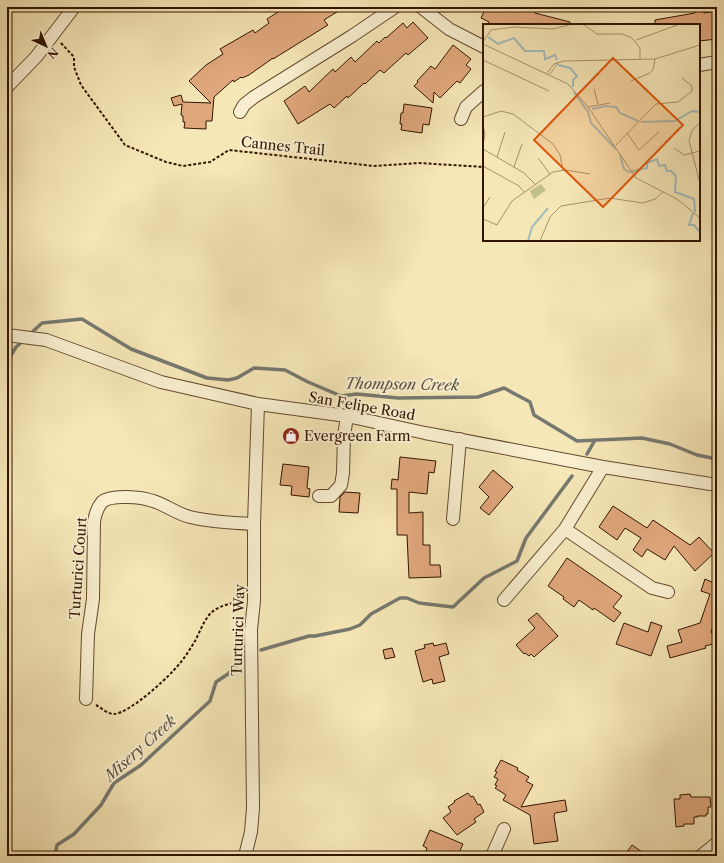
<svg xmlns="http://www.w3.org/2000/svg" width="724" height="863" viewBox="0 0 724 863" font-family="'Libre Caslon Text',serif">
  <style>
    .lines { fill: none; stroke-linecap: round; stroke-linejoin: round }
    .stream { stroke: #767970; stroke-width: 3.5 }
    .building { fill: #e0a87c; stroke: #321400 }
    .minor-casing { stroke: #63492e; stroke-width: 14 }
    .path { stroke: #321400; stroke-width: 2; stroke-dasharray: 3 2; stroke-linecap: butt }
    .minor { stroke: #f9efd0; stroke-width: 12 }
    .labels { text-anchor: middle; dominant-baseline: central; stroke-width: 4; stroke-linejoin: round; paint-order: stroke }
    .street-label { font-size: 14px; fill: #321400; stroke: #f9efd0 }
    .poi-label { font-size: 14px; fill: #321400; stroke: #f9efd0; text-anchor: start }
    .water-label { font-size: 15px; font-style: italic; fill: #5a4f41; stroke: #f9efd0 }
    .inset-river { fill: none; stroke: #a3bcbb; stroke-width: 2 }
    .inset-road { fill: none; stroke: #a8936e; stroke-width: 1 }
    .view { fill: #df560b; fill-opacity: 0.15; stroke: #df560b; stroke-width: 2 }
    .inset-edge { fill: none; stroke: #321400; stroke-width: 2 }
  </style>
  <rect width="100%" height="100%" fill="#f6e7b7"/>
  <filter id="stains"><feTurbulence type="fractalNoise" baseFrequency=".005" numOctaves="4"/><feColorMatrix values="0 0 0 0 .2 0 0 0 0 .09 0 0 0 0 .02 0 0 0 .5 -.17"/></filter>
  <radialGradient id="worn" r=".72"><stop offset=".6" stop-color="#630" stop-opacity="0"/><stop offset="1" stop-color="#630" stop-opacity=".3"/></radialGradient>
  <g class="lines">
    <path class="stream" d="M29 335 42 323 82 319 131 349 207 378 228 380 237 378 254 368 285 370 308 382 341 396 357 394 398 398 478 397 504 388 530 402 534 415 577 441 642 438 670 444 697 455 717 459
      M7 362 16 347 23 341
      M587 454 595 440
      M261 650 309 636H315L350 629 360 625 371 614 400 598H407L419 603 453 607 484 578 517 561 526 538 572 476
      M55 856 57 845 74 834 101 805 114 783 141 765 210 701 216 682 228 674 242 659"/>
  </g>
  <path class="building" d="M286 7H345L324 20 328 25 286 51 273 59V58L249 75 242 78 241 77 234 82 233 80 214 97 212 121H206V129L184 128 185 122H183V116L181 115 182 104 174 106 171 98 181 95 183 102 211 103 189 81 206 65 223 54 220 49 253 30 255 33 269 23 267 19Z
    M486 7H527L536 9 535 13 570 22V25H488L489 22 481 18Z
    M703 9 704 13 717 11V39L699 41V25H655V20L695 13V10Z
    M413 22 428 38 408 55 406 53 384 73 380 70 365 84 364 83 348 98 347 96 334 108 330 104 298 124 284 101 305 86 309 92 333 69 335 72 351 57 355 62 377 41 379 43 385 37 386 38 403 23 407 28Z
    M453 45 471 59 466 65 471 69 460 83 457 81 440 98 434 92 433 103 414 86 418 82 417 81 431 66 435 69Z
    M404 104 432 108 429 125 423 124 422 133 401 130 402 124H400L401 113H403Z
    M400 457 436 461 434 473 429 472 427 494 409 492V513L423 512V545H430V565H440L441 577 409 578 407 535H397V489H391L392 479 398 480Z
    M283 464 309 467 307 488 310 489 309 497 291 495 292 486 280 485Z
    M493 470 513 487 489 515 480 508 489 497 479 487Z
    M345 492 360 493 358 513 339 512 340 497Z
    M613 506 647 528 653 520 690 545 699 537 714 553 695 571 674 546 665 560 647 549 642 557 633 550 641 538 625 528 617 540 599 527Z
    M567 558 622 596 613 607 621 613 614 622 594 608 593 610 579 600 574 607 563 599 564 597 548 586Z
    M705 579 714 583 716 579H717V614L711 632 717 639V643L705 646 706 648 670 658 667 646 682 642 678 630 700 623 710 594 701 591Z
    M537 613 558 636 534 657 531 654 529 656 525 653 524 654 516 645 535 628 528 620Z
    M651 622 662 626 651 656 616 644 624 623 648 632Z
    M433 643 434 646 446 643 449 654 439 657 445 681 433 684 432 679 423 682 415 651 425 648 424 645Z
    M392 648 395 657 385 659 383 650Z
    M501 760 518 768 517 770 529 777 526 781 533 785 521 807 565 800 567 811 555 813 554 816 558 841 534 844 530 815 503 800 506 795 495 788 497 786 495 785 498 779 494 777 497 772 495 771Z
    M468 793 471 797 473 796 478 805 480 804 484 812 474 819 476 822 457 835 443 818 451 812 448 807 455 802 454 801Z
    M690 794 691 797H710L711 807H708V814H706V816H697L698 817H694V824H684V826L676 827 674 799H680V795Z
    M430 830 463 844 458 855 455 853 454 856H424L427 848 423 846Z
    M632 845 648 856H624Z"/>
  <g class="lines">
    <g class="minor-casing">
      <path id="minor" d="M421 7 449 29 484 47
        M699 65 717 62
        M7 87 36 57 74 7
        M240 112 244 105 254 97 352 36 395 7
        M461 119 466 107 484 91
        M7 335 46 340 161 382 258 404 347 416 425 433 603 467 717 485
        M319 496H331L341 485 343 473 344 436 347 416
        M453 519 460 439
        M565 529 652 588 668 592
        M504 600 565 529 603 467
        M86 699 88 634 93 599 94 522C95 515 97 508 102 502 111 494 142 497 153 501 166 505 177 514 190 517 211 522 232 523 254 524
        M245 856 251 832 253 808 251 630 254 601V524L258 404
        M492 856 504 829
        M701 856 717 843"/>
    </g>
    <path class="path" d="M61 43 74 57V67L81 85 125 145 166 162 183 166 210 162 229 150 374 166 419 163 484 167
      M96 705C102 708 107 714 114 714 129 713 163 682 173 671 182 662 189 651 195 641 200 632 204 619 212 612 220 605 233 603 243 601"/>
    <use href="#minor" class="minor"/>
  </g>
  <defs>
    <g id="shop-disc" transform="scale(0.9)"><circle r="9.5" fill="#8f2418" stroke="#f9efd0"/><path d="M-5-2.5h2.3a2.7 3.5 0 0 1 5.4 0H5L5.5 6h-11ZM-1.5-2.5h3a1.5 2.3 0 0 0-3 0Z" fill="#fff"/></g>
  </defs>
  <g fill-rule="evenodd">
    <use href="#shop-disc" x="291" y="436"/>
  </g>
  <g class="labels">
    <g class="street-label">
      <text transform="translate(283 146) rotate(6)">Cannes Trail</text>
      <text transform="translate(362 406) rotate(10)">San Felipe Road</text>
      <text transform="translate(78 568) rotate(-86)">Turturici Court</text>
      <text transform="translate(238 630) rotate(-88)">Turturici Way</text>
    </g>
    <g class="poi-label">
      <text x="304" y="436">Evergreen Farm</text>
    </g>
    <g class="water-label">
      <text transform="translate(402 384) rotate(1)">Thompson Creek</text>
      <text transform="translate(140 748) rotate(-42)">Misery Creek</text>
    </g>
  </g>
  <g transform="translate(483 24)">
    <rect width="217" height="217" fill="#f6e7b7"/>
    <path d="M58 160 63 166 51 175 47 167Z" fill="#c1c48b"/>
    <path class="inset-river" d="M5 13 15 20 31 14 42 27H61L62 35 72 31 74 36M75 41 87 44 94 52 90 56V63M91 68 105 88 108 99 133 125M109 85 122 82 133 83 137 89 155 97M158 98 192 97 209 87 217 88M137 131 141 145 146 148 164 144V139L174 135 176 142 182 141 184 147H188L193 152 192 168 211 175 212 188M210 189 206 201H211L217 208M45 217 49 203 65 184"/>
    <path class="inset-road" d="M100 0 114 10H139L149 14 157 24V36M153 16 197 0M0 18 8 6 31 3 70 5 89 0M0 20 85 60 105 83 153 154 194 175 217 194M0 36 66 67M64 49 71 40 81 37 172 35 217 21M67 50 75 39M148 57 167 49 170 46 172 35M111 65 115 80M105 83 127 79M0 93 18 87 30 90 70 120 77 131 80 146M217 98 209 107 206 117 217 159M0 101 2 110 0 121M144 109 156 126 176 108M133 121 173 80 195 78 209 67V62L199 54M191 124 201 131 217 127M0 125 41 149 53 161M14 133 22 108M55 134 67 150M0 142 36 162 41 168M31 143 39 120M0 184 7 173M0 195 14 201 29 177 70 148 82 146 107 150M57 217 67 193 78 182 127 174 160 179 172 175 180 168"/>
    <path class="view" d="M130 34 200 101 120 183 51 116Z"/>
    <rect width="217" height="217" class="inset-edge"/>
  </g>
  <rect width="724" height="863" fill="none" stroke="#f6e7b7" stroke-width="24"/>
  <rect x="8" y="8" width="708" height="847" fill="none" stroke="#321400" stroke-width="2"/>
  <rect x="12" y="12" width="700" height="839" fill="none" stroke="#321400"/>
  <g transform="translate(46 46) rotate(136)" stroke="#f9efd0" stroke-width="3" paint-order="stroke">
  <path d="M0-3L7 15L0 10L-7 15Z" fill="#321400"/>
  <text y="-6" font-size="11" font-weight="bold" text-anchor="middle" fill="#321400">N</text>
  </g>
  <rect width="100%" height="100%" filter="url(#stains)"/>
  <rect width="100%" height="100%" fill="url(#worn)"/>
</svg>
